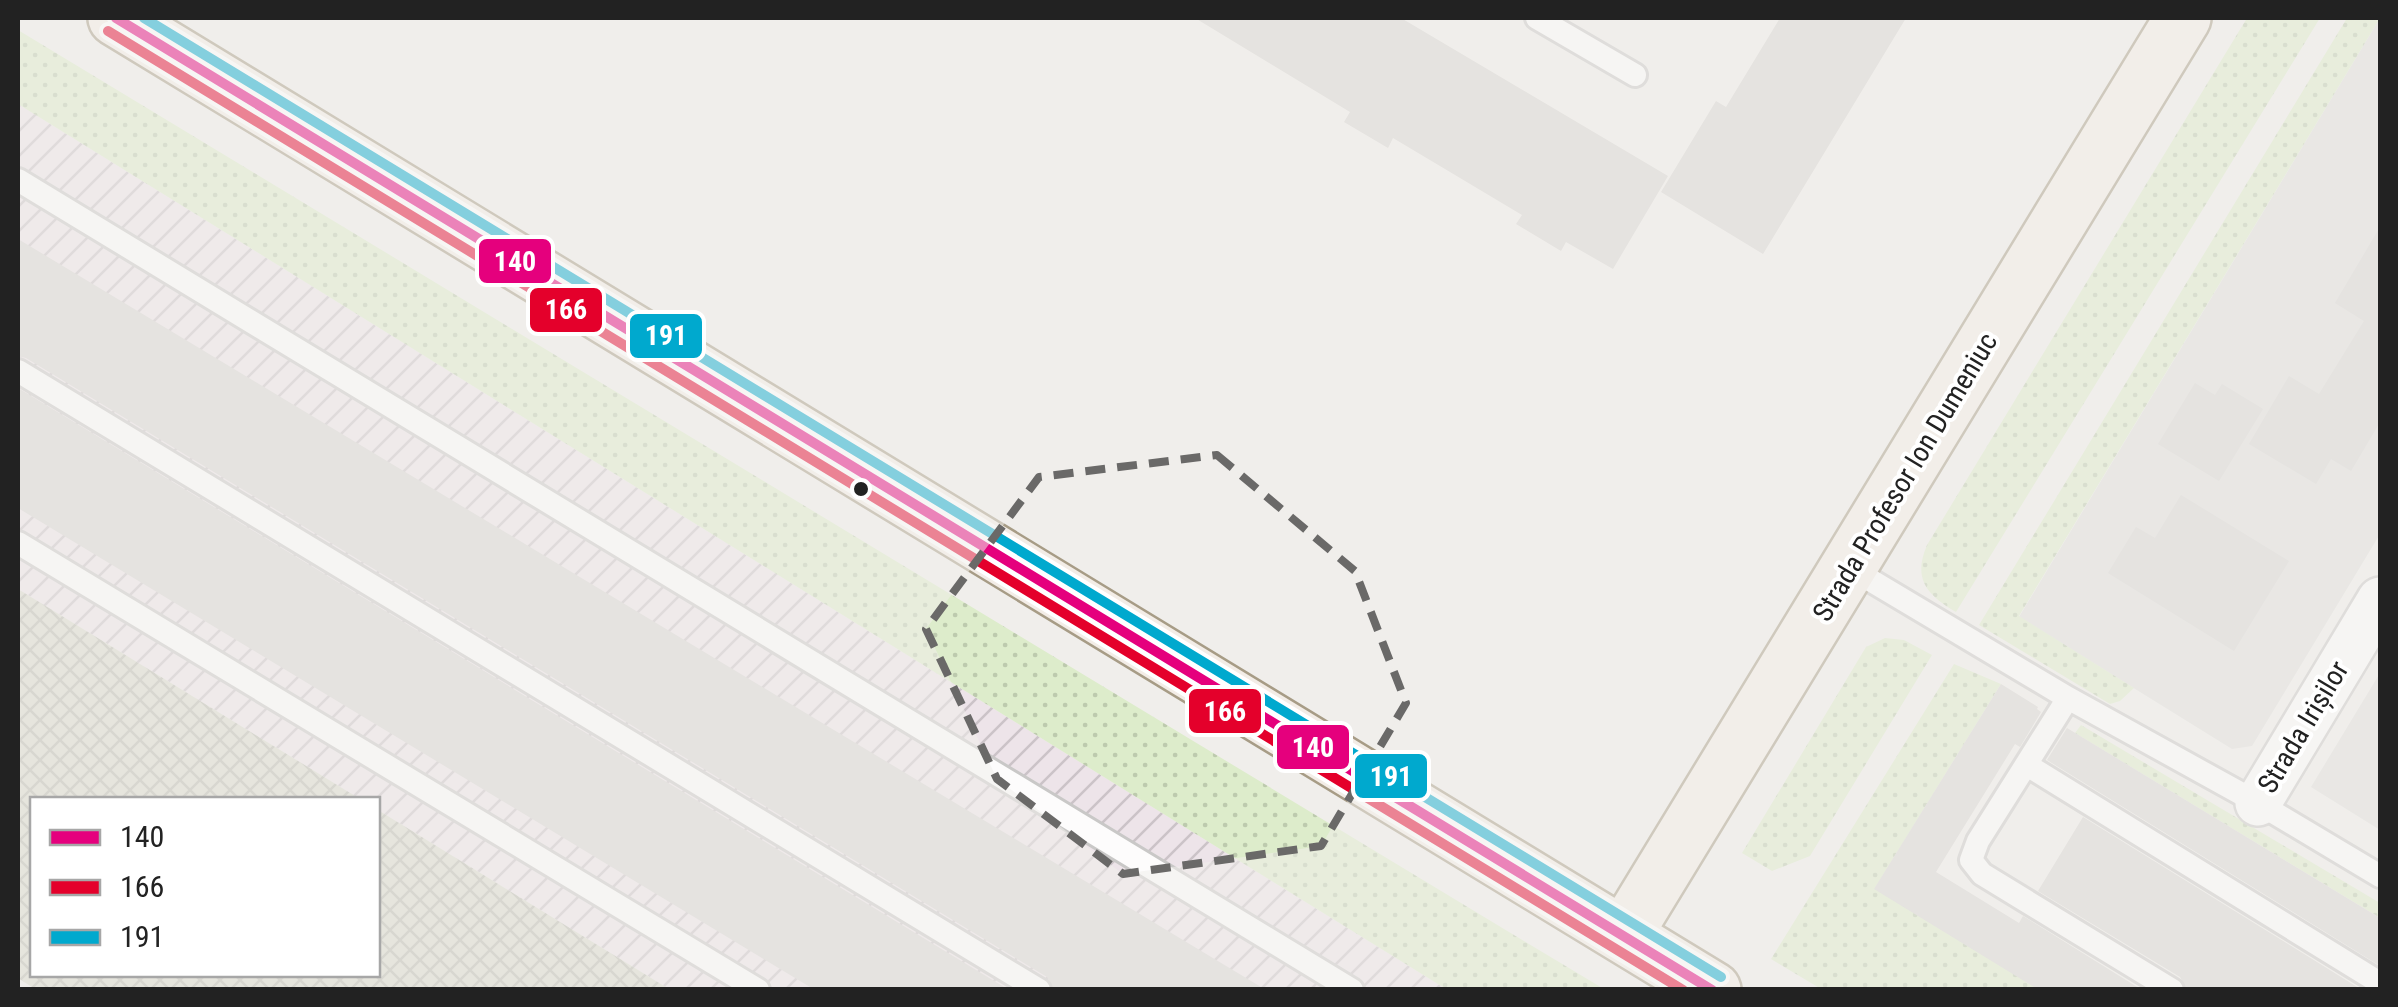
<svg xmlns="http://www.w3.org/2000/svg" width="2398" height="1007" viewBox="0 0 2398 1007" font-family="'Roboto Condensed',sans-serif">
  <style>
    .residential { fill: #dfdedc }
    .industrial { fill: url(#industrial-furrows) }
    .construction { fill: url(#construction-cross-hatch) }
    .grass { fill: url(#grass-dots) }
    .building { fill: #d7d4d2 }
    .lines { fill: none; stroke-linecap: round; stroke-linejoin: round }
    .service-casing { stroke: #c9c8c7; stroke-width: 28 }
    .minor-casing { stroke: #c9c8c7; stroke-width: 50 }
    .primary-casing { stroke: #a79c86; stroke-width: 60 }
    .service { stroke: #fdfcfc; stroke-width: 22 }
    .minor { stroke: #fdfcfc; stroke-width: 45 }
    .primary { stroke: #f3ede7; stroke-width: 55 }
    .bus-1-casing { stroke: #fff; stroke-width: 18 }
    .bus-2-casing { stroke: #fff; stroke-width: 18 }
    .bus-3-casing { stroke: #fff; stroke-width: 18 }
    .bus-1 { stroke: #e5007d; stroke-width: 10 }
    .bus-2 { stroke: #e4002b; stroke-width: 10 }
    .bus-3 { stroke: #00a9ce; stroke-width: 10 }
    .marked { fill: none; stroke: #6a6968; stroke-width: 8; stroke-dasharray: 20 12; stroke-linejoin: round }
    .bus-dot { fill: #222; stroke: #fff; stroke-width: 4 }
    .labels { text-anchor: middle; dominant-baseline: central; stroke-width: 8; stroke-linejoin: round; paint-order: stroke }
    .street-label { font-size: 28px; fill: #222; stroke: #fff }
    .line-badge { stroke: #fff; stroke-width: 4 }
    .badge-label { font-size: 28px; text-anchor: middle; font-weight: bold; fill: #fff }
  </style>
  <defs>
    <pattern id="industrial-furrows" width="10" height="10" patternUnits="userSpaceOnUse" patternTransform="scale(2.5)"><rect width="10" height="10" fill="#ede4e9"/><path d="M-1 1l2-2M0 10L10 0M9 11l2-2" fill="none" stroke="#cbc3c8"/></pattern>
    <pattern id="construction-cross-hatch" width="8" height="8" patternUnits="userSpaceOnUse" patternTransform="scale(2.5)"><rect width="8" height="8" fill="#d9d9cd"/><path d="M0 0l8 8M0 8l8-8" fill="none" stroke="#babab0"/></pattern>
    <pattern id="grass-dots" width="8" height="8" patternUnits="userSpaceOnUse" patternTransform="scale(2.5)"><rect width="8" height="8" fill="#ddeccb"/><path d="M2 2h.1M6 6h.1" fill="none" stroke="#bdcaae" stroke-width="1.8" stroke-linecap="round"/></pattern>
  </defs>
  <rect width="100%" height="100%" fill="#f0eeeb"/>
  <path class="residential" d="M2380 18V534L2252 746 2232 749 2019 617Z
    M2380 673V830L2311 787Z"/>
  <path class="industrial" d="M18 104 1446 989H669L378 810V800L360 799 18 589Z"/>
  <path class="construction" d="M18 589 360 799 32 800V974H378V810L669 989H35L18 978Z"/>
  <path class="grass" d="M2247 18H2320L1956 612C1928 595 1912 580 1927 545Z
    M2347 18H2380L2019 616 2134 688 2120 701 2110 704 1979 625Z
    M18 30 1509 932 1604 989H1446L18 104Z
    M1885 638 1904 640 1932 655 1810 856 1772 871 1742 853 1866 647Z
    M1954 664 2001 684 1875 888 2039 989H1821L1771 959Z
    M2081 725 2380 903V918L2075 733Z"/>
  <path class="building" d="M1195 18H1401L1668 176 1613 269 1566 242 1561 251 1516 224 1522 215 1445 169 1393 138 1388 148 1344 122 1350 112Z
    M1780 18H1906L1763 254 1661 192 1716 101 1726 107Z
    M2380 227V422L2351 471 2331 459 2316 484 2249 444 2289 376 2319 394 2364 321 2335 303Z
    M18 239 1266 990H1054L1047 977 26 358 18 356Z
    M2195 383 2215 395 2222 384 2263 409 2219 481 2158 444Z
    M18 388 1009 990H815L18 508Z
    M2181 495 2289 561 2234 651 2108 573 2136 527 2155 538Z
    M2001 684 2038 707 2037 709 2041 712 2020 747 2015 744 1936 872 2019 923 2023 916 2142 990H2039L1874 889Z
    M2067 728 2380 918V966L2047 760Z
    M2083 817 2362 990H2187L2180 977 2038 891Z"/>
  <g class="lines">
    <g class="service-casing">
      <path id="service" d="M1537 18 1635 75
        M18 180 1352 990
        M18 371 1039 990
        M18 543 758 990
        M1850 568 2068 698 2258 803 2380 876
        M2068 698 1978 841 1971 860 1982 874 2172 990
        M2027 765 2380 983"/>
    </g>
    <g class="minor-casing">
      <path id="minor" d="M2258 803 2380 600"/>
    </g>
    <g class="primary-casing">
      <path id="primary" d="M116 18 1713 990
        M1624 935 2183 18"/>
    </g>
    <use href="#service" class="service"/>
    <use href="#minor" class="minor"/>
    <use href="#primary" class="primary"/>
    <g class="bus-1-casing">
      <path id="bus-1" d="M116 18 1712 990"/>
    </g>
    <g class="bus-2-casing">
      <path id="bus-2" d="M108 31 1683 990"/>
    </g>
    <g class="bus-3-casing">
      <path id="bus-3" d="M144 18 1721 977"/>
    </g>
    <use href="#bus-1" class="bus-1"/>
    <use href="#bus-2" class="bus-2"/>
    <use href="#bus-3" class="bus-3"/>
  </g>
  <path d="M0 0H2398V1007H0ZM1217 455 1355 571 1406 703 1321 846 1123 874 997 779 926 629 1039 477Z" fill="#f0eeeb" fill-opacity=".55" fill-rule="evenodd"/>
  <path class="marked" d="M1217 455 1355 571 1406 703 1321 846 1123 874 997 779 926 629 1039 477Z"/>
  <circle class="bus-dot" cx="861" cy="489" r="9"/>
  <g class="labels">
    <g class="street-label">
      <text transform="translate(1905 477) rotate(-59)">Strada Profesor Ion Dumeniuc</text>
      <text transform="translate(2303 727) rotate(-59)">Strada Irișilor</text>
    </g>
  </g>
  <g class="line-badge">
    <rect x="477" y="237" width="76" height="48" rx="10" fill="#e5007d"/>
    <rect x="528" y="286" width="76" height="48" rx="10" fill="#e4002b"/>
    <rect x="628" y="312" width="76" height="48" rx="10" fill="#00a9ce"/>
    <rect x="1187" y="687" width="76" height="48" rx="10" fill="#e4002b"/>
    <rect x="1275" y="723" width="76" height="48" rx="10" fill="#e5007d"/>
    <rect x="1353" y="752" width="76" height="48" rx="10" fill="#00a9ce"/>
  </g>
  <g class="badge-label">
    <text x="515" y="271">140</text>
    <text x="566" y="319">166</text>
    <text x="666" y="345">191</text>
    <text x="1225" y="721">166</text>
    <text x="1313" y="757">140</text>
    <text x="1391" y="786">191</text>
  </g>
  <rect width="2398" height="1007" fill="none" stroke="#222222" stroke-width="40"/>
  <rect x="30" y="797" width="350" height="180" fill="#ffffff" stroke="#a7a7a7" stroke-width="2.5"/>
  <rect x="50" y="830" width="50" height="15" fill="#e5007d" stroke="#a7a7a7" stroke-width="2.5"/>
  <text x="120" y="847" font-size="30" fill="#222222">140</text>
  <rect x="50" y="880" width="50" height="15" fill="#e4002b" stroke="#a7a7a7" stroke-width="2.5"/>
  <text x="120" y="897" font-size="30" fill="#222222">166</text>
  <rect x="50" y="930" width="50" height="15" fill="#00a9ce" stroke="#a7a7a7" stroke-width="2.5"/>
  <text x="120" y="947" font-size="30" fill="#222222">191</text>
</svg>
